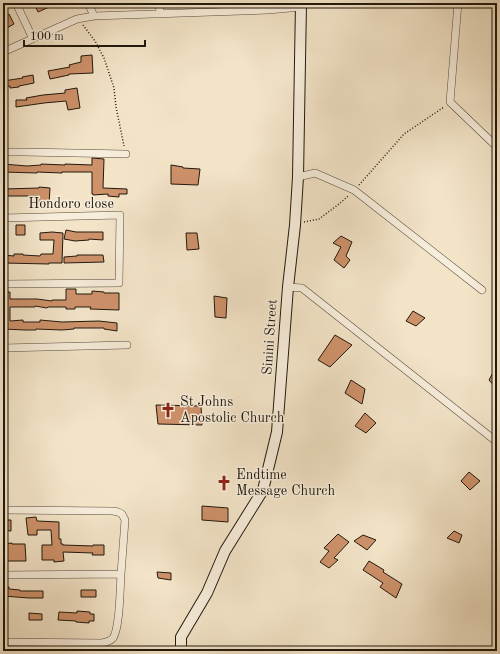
<svg xmlns="http://www.w3.org/2000/svg" width="500" height="654" viewBox="0 0 500 654" font-family="'Old Standard TT',serif">
  <style>
    .building { fill: #ce926b; stroke: #20180d }
    .lines { fill: none; stroke-linecap: round; stroke-linejoin: round }
    .street-casing { stroke: #554b3c; stroke-width: 8 }
    .secondary-casing { stroke: #20180d; stroke-width: 12 }
    .path { stroke: #20180d; stroke-width: 1.5; stroke-dasharray: 1 2; stroke-linecap: butt }
    .street { stroke: #f7eddb; stroke-width: 7 }
    .secondary { stroke: #f7eddb; stroke-width: 10 }
    .labels { text-anchor: middle; dominant-baseline: central; stroke-width: 3; stroke-linejoin: round; paint-order: stroke }
    .street-label { font-size: 14px; fill: #20180d; stroke: #f7eddb }
    .poi-label { font-size: 14px; fill: #20180d; stroke: #f7eddb; text-anchor: start }
  </style>
  <rect width="100%" height="100%" fill="#f3e4c8"/>
  <filter id="stains"><feTurbulence type="fractalNoise" baseFrequency=".005" numOctaves="4"/><feColorMatrix values="0 0 0 0 .2 0 0 0 0 .09 0 0 0 0 .02 0 0 0 .5 -.17"/></filter>
  <radialGradient id="worn" r=".72"><stop offset=".6" stop-color="#630" stop-opacity="0"/><stop offset="1" stop-color="#630" stop-opacity=".3"/></radialGradient>
  <path class="building" d="M34 3H58L38 12Z
    M9 14 14 24 3 30V17Z
    M92 55 93 73 69 74V75L50 79 48 71 70 67 69 65 81 62V56Z
    M33 75 34 83 19 86V87L10 88V86L3 87V81L23 78 22 77Z
    M77 88 80 108 68 110 66 101 44 103 16 107V100H27L26 98 43 95 65 93V90Z
    M92 158 104 159 103 188 127 189V194H119V197L108 196V194L93 195V194H92V172H62V173L37 172V173L3 172V164L27 166 41 165V164L65 165V164L92 165Z
    M171 165 183 167V168L200 169 198 185 171 184Z
    M39 187 50 188 49 204 38 203V196H3V189L39 188Z
    M16 225H25V235H16Z
    M66 230 76 232H103V240L89 239V240L75 241 64 239Z
    M52 232 63 233 62 263H49V264L3 263V255L14 256V254H23V255L40 256 41 254H53L54 240H40V233Z
    M186 233H197L199 249 187 250Z
    M341 236 352 242 346 256 350 260 344 268 334 260 341 247 333 243Z
    M77 255H103L104 262 64 263V257L77 256Z
    M66 289H76V294H92V291L104 292V293H119V310L90 309 91 307H75V309H66V307H48L47 308 35 306V307H10V321L23 320V322H40V320L62 322 99 321 117 323V331L104 329V328H74V329L62 330 36 329V330H25L3 329V292H10V299H37L52 301V300H66Z
    M214 296 227 298 226 318 215 317Z
    M413 311 425 318 416 326 406 321Z
    M335 335 352 345 330 367 318 360Z
    M497 365V389L489 380Z
    M351 380 365 389 362 404 345 393Z
    M156 405 201 406 202 425 158 424Z
    M365 413 376 423 366 433 355 426Z
    M469 472 480 481 470 490 461 481Z
    M202 506 228 508V522L202 520Z
    M36 517 37 521 59 522V539H61V544H63V545L93 546V545H104V555H92L93 553 63 552 64 561 54 562V560H42V545H52L51 530H37V535H28L26 518Z
    M3 520H11V531L3 530Z
    M454 531 462 535 459 543 447 538Z
    M338 534 349 542 334 558 338 560 329 568 320 562 329 551 324 548Z
    M363 535 376 540 367 550 354 541Z
    M12 543V544H25L26 561H3V544Z
    M369 561 384 570 383 572 402 584 396 598 380 587 383 583 363 570Z
    M157 572 171 573V580L158 578Z
    M3 587H9V589L20 590V591H43V598H29L3 596Z
    M81 590H96V597H81Z
    M77 611 90 612V614H94V621H89V623L76 622V621L58 620 59 612 77 613Z
    M29 613 42 614V620H29Z"/>
  <g class="lines">
    <g class="street-casing">
      <path id="street" d="M16 3 33 39
        M88 3 94 16
        M158 3 161 14
        M458 3 450 102 497 147
        M3 52 77 19 94 16 268 10 301 7
        M3 152H24L126 154
        M298 177 315 173 354 190 482 290
        M3 218 120 215 119 283 3 284
        M288 287 302 288 497 442
        M3 348 127 345
        M3 510 113 511 118 512 122 514 125 520 121 574
        M3 575 121 574C120 588 120 628 113 638 111 641 106 642 102 643L3 642"/>
    </g>
    <g class="secondary-casing">
      <path id="secondary" d="M181 651V637L207 593 225 551 263 490 277 432 288 287 295 225 298 177 301 3"/>
    </g>
    <path class="path" d="M83 25 95 41 104 58 114 88 116 107 124 146
      M359 185 404 134 444 107
      M304 222 319 219 339 204 348 196"/>
    <use href="#street" class="street"/>
    <use href="#secondary" class="secondary"/>
  </g>
  <defs>
    <g id="church-bare" transform="scale(1.2)"><path d="M-1.2-6h2.4v3.5h3.3v2.4h-3.3V6h-2.4V-.1h-3.3v-2.4h3.3Z" fill="#8f2418" stroke="#f7eddb" stroke-width="2.5" paint-order="stroke"/></g>
  </defs>
  <g fill-rule="evenodd">
    <use href="#church-bare" x="168" y="410"/>
    <use href="#church-bare" x="224" y="483"/>
  </g>
  <g class="labels">
    <g class="street-label">
      <text x="71" y="204">Hondoro close</text>
      <text transform="translate(270 337) rotate(-86)">Sinini Street</text>
    </g>
    <g class="poi-label">
      <text x="180" y="402">St Johns<tspan x="180" dy="16">Apostolic Church</tspan></text>
      <text x="236" y="475">Endtime<tspan x="236" dy="16">Message Church</tspan></text>
    </g>
  </g>
  <rect width="500" height="654" fill="none" stroke="#f3e4c8" stroke-width="16"/>
  <rect x="4" y="4" width="492" height="646" fill="none" stroke="#20180d" stroke-width="2"/>
  <rect x="8" y="8" width="484" height="638" fill="none" stroke="#20180d"/>
  <path d="M24 40v6h121v-6" fill="none" stroke="#20180d" stroke-width="2"/>
  <text x="30" y="40" font-size="12" fill="#20180d" stroke="#f7eddb" stroke-width="3" paint-order="stroke">100 m</text>
  <rect width="100%" height="100%" filter="url(#stains)"/>
  <rect width="100%" height="100%" fill="url(#worn)"/>
</svg>
